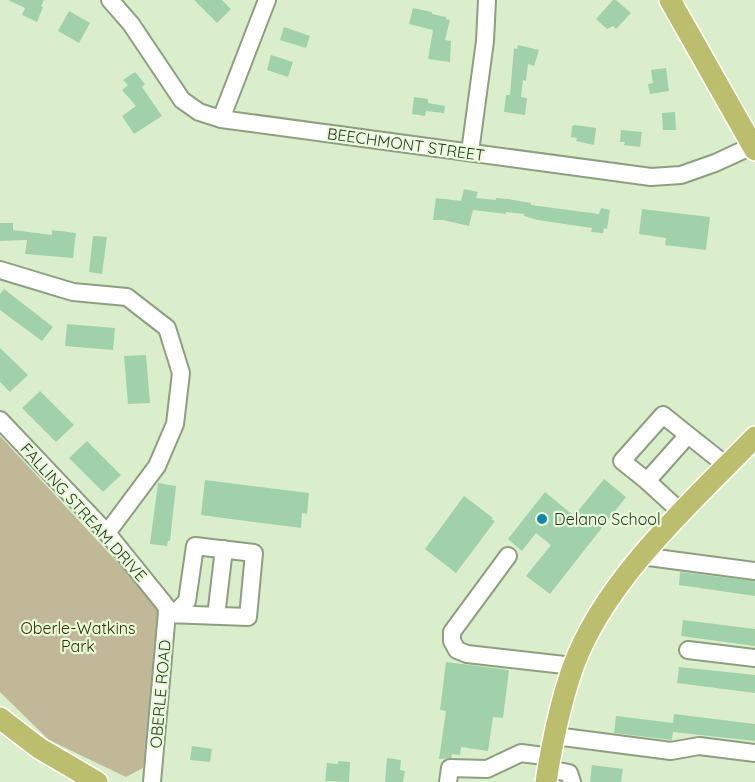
<svg xmlns="http://www.w3.org/2000/svg" width="755" height="782" viewBox="0 0 755 782" font-family="Quicksand,sans-serif">
  <style>
    .green { fill: #c1b897 }
    .building { fill: #a1d1ab }
    .lines { fill: none; stroke-linecap: round; stroke-linejoin: round }
    .minor-casing { stroke: #8d9f80; stroke-width: 20 }
    .major-casing { stroke: #fff; stroke-width: 24 }
    .minor { stroke: #fff; stroke-width: 16 }
    .major { stroke: #bbbf6d; stroke-width: 21 }
    .poi-dot { fill: #1285ab; stroke: #e7fbd9; stroke-width: 2 }
    .labels { text-anchor: middle; dominant-baseline: central; stroke-width: 4.5; stroke-linejoin: round; paint-order: stroke }
    .street-label { font-size: 16px; fill: #2e3629; stroke: #e7fbd9 }
    .poi-label { font-size: 16px; fill: #2e3629; stroke: #e7fbd9; text-anchor: start }
    .park-label { font-size: 16px; fill: #392e01; stroke: #e7fbd9 }
  </style>
  <rect width="100%" height="100%" fill="#daeecc"/>
  <path class="green" d="M0 436 159 607 150 732 143 768 126 777 49 740 0 692Z"/>
  <path class="building" d="M8 0H44L41 6 43 7 37 22 22 15 25 8Z
    M194 0H222L231 9 217 23Z
    M613 0H616L631 13 616 29 613 26 607 29 596 19Z
    M413 8 432 12V14L446 17V19L450 20 445 40 451 41 450 62 428 59 433 30 409 24Z
    M69 11 90 23 79 43 58 31Z
    M284 27 310 36 306 48 280 40Z
    M518 45 539 50 534 66 528 64 526 81 523 80 521 97 527 98 525 115 504 112 506 95H510L514 48 517 49Z
    M271 55 293 62 288 77 267 70Z
    M666 68 669 91 650 94 648 84 653 83 651 70Z
    M135 72 145 84 142 87 162 116 134 134 122 116 136 106 122 90 128 85 123 80Z
    M414 97 428 99V103L445 106 444 113 426 111 425 116 412 114Z
    M675 112 676 130H663L662 113Z
    M575 125 596 128 594 145 576 141 577 138 571 137 572 126Z
    M621 130 642 132 640 147 624 145 625 142H620Z
    M464 189 478 192 476 198 496 200V198L508 199 531 203V205L599 214 601 208 610 210 607 229 604 228 603 233 591 232 592 228 538 220 524 216V214L506 212V214L473 210 469 226 443 220H433L436 198 461 201Z
    M642 209 710 217 706 250 665 245 666 238 639 234Z
    M0 223H13V230L52 235V230L76 233 73 258 25 254 27 240 0 241Z
    M93 236 107 237 102 274 89 272Z
    M4 289 53 327 42 341 0 310V294Z
    M67 324 115 328 113 350 65 346Z
    M0 348 28 375 10 392 0 382Z
    M146 355 150 403 128 404 124 356Z
    M40 391 74 425 56 442 22 408Z
    M87 441 121 475 103 492 69 458Z
    M604 479 626 497 550 594 526 576 551 545 536 533 522 551 508 539 545 492 574 516Z
    M205 480 309 493 307 514 302 513 301 528 201 515Z
    M158 483 176 486 170 541H168L167 546 150 544Z
    M464 496 493 518 491 519 495 521 456 573 425 549Z
    M680 572 755 581V596L679 585Z
    M683 620 755 629V646L681 636Z
    M446 662 509 670 503 718 493 717 488 751 461 747 460 755 452 754 451 758 439 759 446 711 440 710Z
    M679 667 755 675V693L677 683Z
    M674 714 755 724V741L673 732 672 740 614 733 616 716 673 723Z
    M192 746 212 749 210 762 190 760Z
    M387 758 401 760 400 770 405 771 403 782H385Z
    M338 761 350 762 349 782 325 781 327 763 338 764Z
    M592 765 623 769 621 782H590Z"/>
  <g class="lines">
    <g class="minor-casing">
      <path id="minor" d="M110 0 131 24 182 100 199 112 221 119 651 177 681 175 715 163 752 146
        M221 119 267 0
        M470 152 485 41 487 0
        M0 270 73 292 127 297 167 328 181 373 175 424 157 466 107 533
        M0 420 107 533 166 606 167 612 152 782
        M647 481 622 461 663 415 688 435
        M682 513 647 481 688 435 727 466
        M508 556 452 632V641L457 650 467 654 573 666
        M641 556 755 571
        M167 614 248 617 254 553 195 546 187 601 174 614
        M216 616 224 549
        M688 650 755 658
        M555 736 671 751 699 746 755 753
        M548 769 569 773 572 782
        M448 782 450 768 487 769 521 753 551 757"/>
    </g>
    <g class="major-casing">
      <path id="major" d="M670 0 755 150
        M0 718 39 748 97 782
        M546 782C552 743 560 704 573 667 605 579 691 503 755 437"/>
    </g>
    <use href="#minor" class="minor"/>
    <use href="#major" class="major"/>
  </g>
  <circle class="poi-dot" cx="542" cy="519" r="6"/>
  <g class="labels">
    <g class="street-label">
      <text transform="translate(406 144) rotate(8)">BEECHMONT STREET</text>
      <text transform="translate(84 512) rotate(48)">FALLING STREAM DRIVE</text>
      <text transform="translate(160 694) rotate(-85)">OBERLE ROAD</text>
    </g>
    <g class="poi-label">
      <text x="554" y="519">Delano School</text>
    </g>
    <g class="park-label">
      <text x="78" y="628">Oberle-Watkins<tspan x="78" dy="18">Park</tspan></text>
    </g>
  </g>
</svg>
